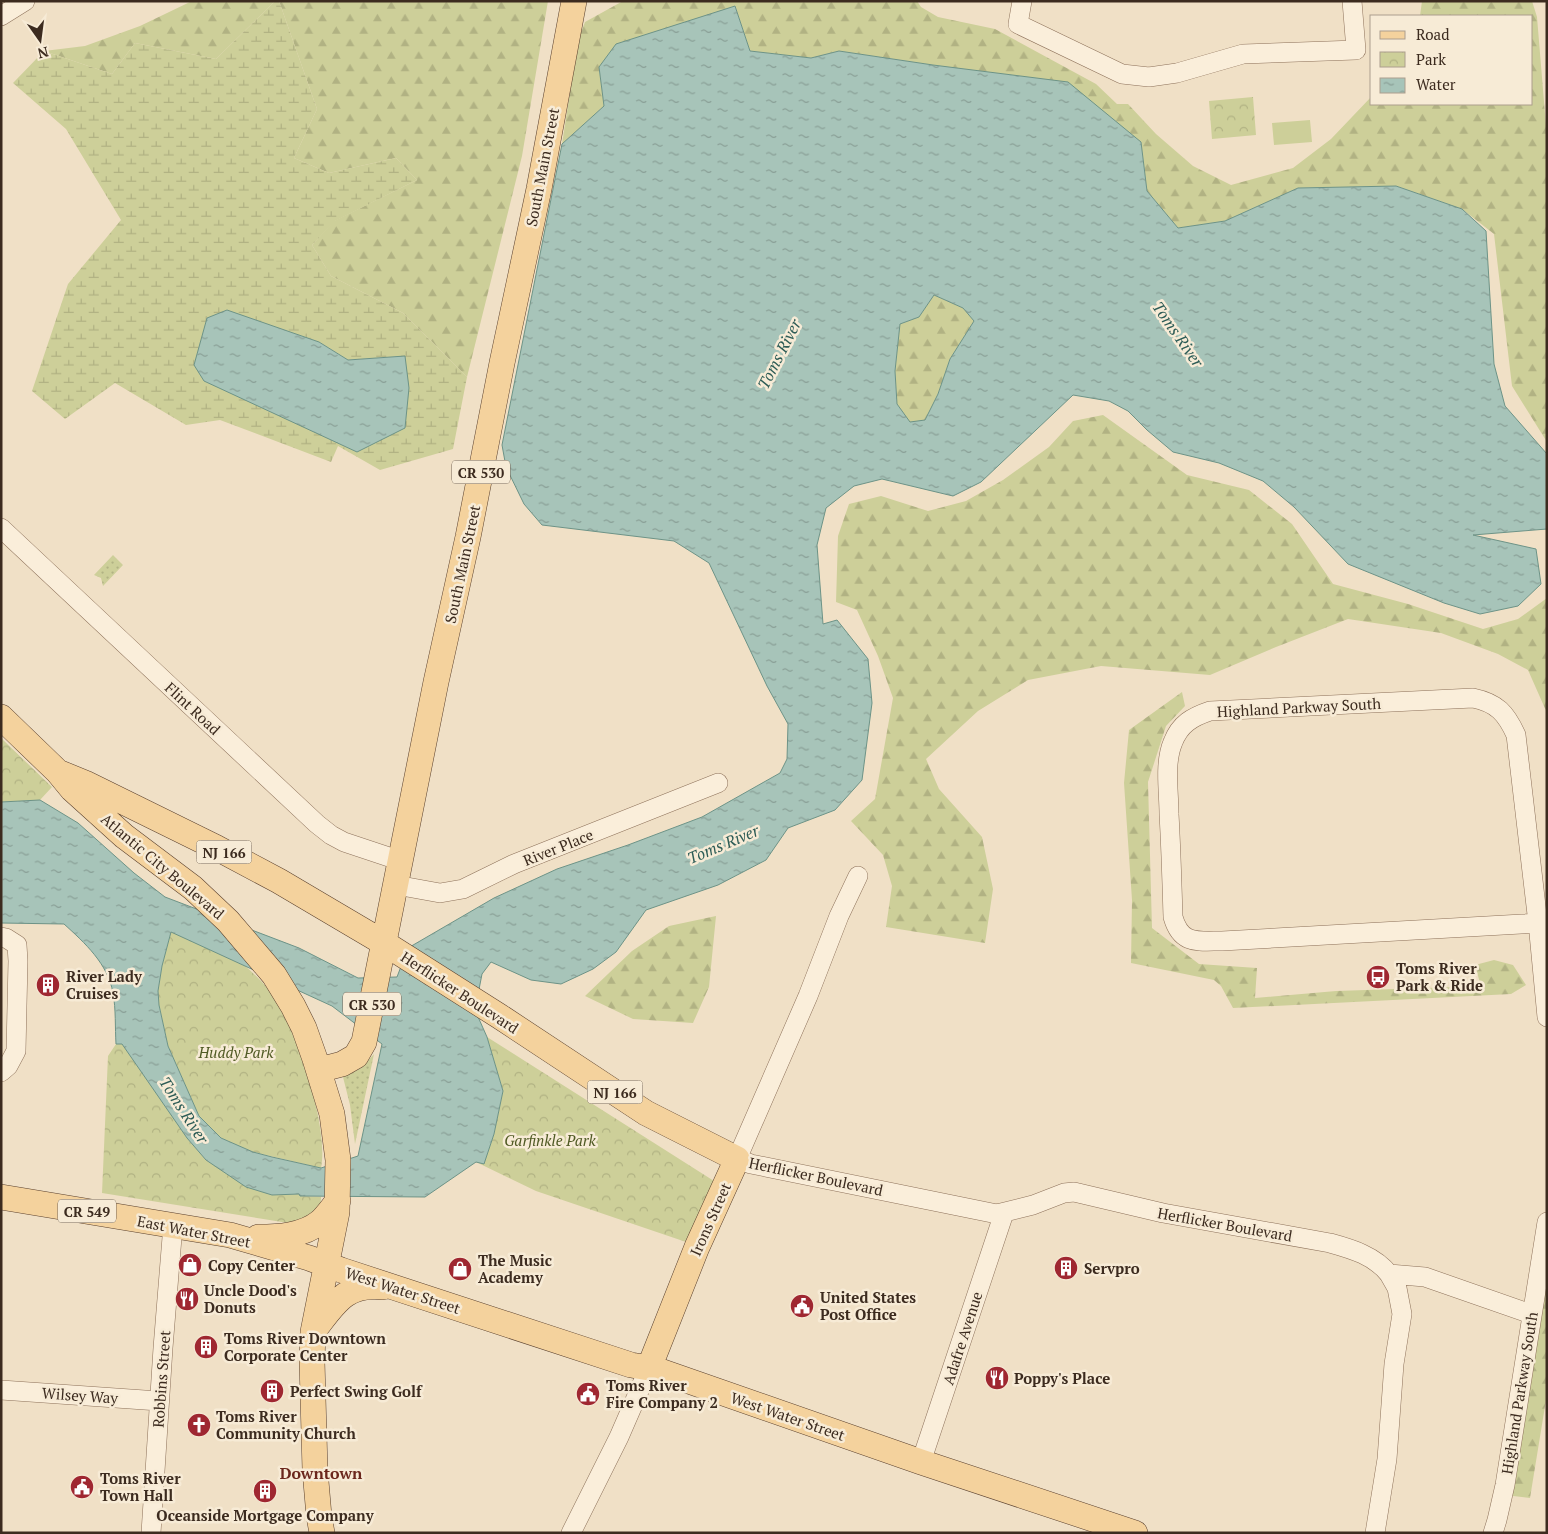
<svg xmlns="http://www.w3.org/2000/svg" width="1548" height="1534" viewBox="0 0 1548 1534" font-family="'PT Serif',serif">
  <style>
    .grass { fill: url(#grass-dots) }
    .forest { fill: url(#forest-firs) }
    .wetland { fill: url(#wetland-marsh); fill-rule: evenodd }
    .park { fill: url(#park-crowns) }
    .pitch { fill: #cdcf99 }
    .water { fill: url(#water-ripples); stroke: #6d9387; fill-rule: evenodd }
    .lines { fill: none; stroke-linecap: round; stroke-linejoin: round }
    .minor-casing { stroke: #8d715a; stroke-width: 20 }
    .major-casing { stroke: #5a402e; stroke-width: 26 }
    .minor { stroke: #faeeda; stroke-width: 19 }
    .major { stroke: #f4d29d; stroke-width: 25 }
    .labels { text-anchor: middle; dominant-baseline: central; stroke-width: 5; stroke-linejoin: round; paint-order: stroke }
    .shield { fill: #f7ebd6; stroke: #746556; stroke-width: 1 }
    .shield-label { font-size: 14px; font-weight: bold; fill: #3c2b1f }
    .street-label { font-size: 15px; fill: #3c2b1f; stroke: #f7ebd6 }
    .poi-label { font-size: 15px; font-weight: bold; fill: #3c2b1f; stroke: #f7ebd6; text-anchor: start }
    .park-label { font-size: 15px; font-style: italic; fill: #505a24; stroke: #f7ebd6 }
    .water-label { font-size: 16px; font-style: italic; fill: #2d5c56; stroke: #f7ebd6 }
    .neighbourhood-label { font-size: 16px; font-weight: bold; fill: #6b271c; stroke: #f7ebd6 }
  </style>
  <defs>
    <pattern id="grass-dots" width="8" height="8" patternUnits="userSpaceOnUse" patternTransform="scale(1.25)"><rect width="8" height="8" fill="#cdcf99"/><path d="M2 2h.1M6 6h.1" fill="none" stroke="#b1b283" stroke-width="1.8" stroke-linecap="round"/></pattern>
    <pattern id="forest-firs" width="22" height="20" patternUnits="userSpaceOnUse" patternTransform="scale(1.25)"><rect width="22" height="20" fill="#cdcf99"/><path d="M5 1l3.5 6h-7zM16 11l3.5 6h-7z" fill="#b1b283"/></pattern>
    <pattern id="wetland-marsh" width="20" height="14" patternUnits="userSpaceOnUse" patternTransform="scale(1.25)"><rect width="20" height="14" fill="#cdcf99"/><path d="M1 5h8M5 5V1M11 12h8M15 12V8" fill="none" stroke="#b1b283"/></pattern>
    <pattern id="park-crowns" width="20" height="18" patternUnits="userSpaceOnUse" patternTransform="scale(1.25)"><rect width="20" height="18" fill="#cdcf99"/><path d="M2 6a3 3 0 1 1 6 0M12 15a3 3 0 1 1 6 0" fill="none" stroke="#b1b283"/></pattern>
    <pattern id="water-ripples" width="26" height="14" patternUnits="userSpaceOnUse" patternTransform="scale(1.25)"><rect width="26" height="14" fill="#a7c4b9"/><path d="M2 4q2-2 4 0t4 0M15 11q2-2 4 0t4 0" fill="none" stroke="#899f96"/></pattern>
  </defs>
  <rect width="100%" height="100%" fill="#f0e0c6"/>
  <path class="grass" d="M113 555 123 565 103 586 101 578 94 575Z
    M374 1054 355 1144 350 1105 343 1077 361 1068Z"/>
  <path class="forest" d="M192 1H275L216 59 135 43 112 74 44 51 85 46 140 26Z
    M279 1H548L522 156 467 377 403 313 331 276 312 245 334 221 417 180 396 158 329 173 294 158 317 109Z
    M623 1H917L921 7 938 17 995 29 1096 84 1117 104H1128L1156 134 1193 166 1231 185 1293 168 1331 139 1372 96V104H1532V16H1420L1422 1H1532L1537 17 1547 138V442L1512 386 1494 234 1462 209 1396 186 1298 188 1225 221 1178 228 1147 191 1141 142 933 65 839 51 811 58 750 51 735 6 599 67 604 106 562 144 578 40 585 22Z
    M934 295 963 308 974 321 950 359 938 394 926 420 910 423 897 404 895 371 900 324 919 317Z
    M1103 415 1187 475 1249 490 1292 524 1333 584 1408 604 1483 629 1518 619 1547 598V713L1528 670 1498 654 1441 633 1348 619 1276 647 1210 675 1101 666 1028 680 978 711 926 759 939 789 982 837 993 889 985 943 886 927 892 886 883 855 851 821 875 799 893 698 878 656 857 610 836 602 838 536 849 504 881 496 928 511 966 501 1003 480 1049 447 1073 421Z
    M1182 692 1185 706 1166 726 1148 782 1152 928 1199 964 1257 968 1255 998 1336 991 1455 987 1480 983 1475 965 1494 960 1513 965 1526 985 1511 994 1233 1008 1221 986 1214 980 1131 963 1132 900 1124 783 1129 730Z
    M716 916 709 987 693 1023 633 1019 585 996 632 951 669 926Z
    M1547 1237V1394L1530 1498 1505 1495Z"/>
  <path class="wetland" d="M275 1H279L317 109 294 158 329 173 396 158 417 180 335 221 312 245 331 276 403 313 467 377 453 449 380 470 338 446 331 462 220 420 186 425 115 383 65 419 32 391 68 284 121 220 66 129 13 83 44 51 112 74 135 43 216 59ZM319 342 348 360 405 356 204 381Z"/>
  <path class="park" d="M1253 97 1256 135 1212 139 1209 101Z
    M1 738 52 787 40 800 1 802Z
    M171 931 244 965C252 972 261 980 268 989 276 1001 283 1013 289 1026 305 1059 328 1132 321 1168L253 1152 238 1146 221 1138 199 1116 168 1046 159 1005 158 991 162 966Z
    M487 1037 714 1181 689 1243 536 1191 476 1162 488 1151 494 1134 503 1091Z
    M122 1043 187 1138 206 1160 272 1195 300 1194V1196L321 1197C322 1215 302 1219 288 1223L102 1193 108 1056 116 1044Z"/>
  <path class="pitch" d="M1310 120 1312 142 1274 145 1272 123Z"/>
  <path class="water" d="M735 6 750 51 811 58 839 51 933 65 1068 82 1141 142 1147 191 1178 228 1225 221 1298 188 1396 186 1462 209 1486 231 1494 364 1505 406 1547 454V529L1473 535 1536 549 1541 584 1518 606 1480 614 1444 603 1348 564 1294 507 1263 481 1219 463 1173 452 1147 430 1128 411 1109 401 1073 395 981 482 953 496 882 479 854 486 826 508 817 545 823 624 837 620 868 659 872 703 862 780 835 810 788 828 766 860 718 885 646 910 616 952 593 969 561 984 531 980 491 962 482 974 475 1010 487 1037 503 1091 494 1134 484 1164 476 1162 425 1197 300 1196 299 1194 272 1195 246 1187 206 1160 187 1138 122 1044H116C115 1028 116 1009 113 993 108 964 85 943 64 924L1 923V802L40 800 78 823 134 873 165 897 299 948 358 978 397 977 408 948 494 898 557 869 628 845 702 817 780 773 787 759 788 724 767 686 709 563 674 541 542 525 524 504 506 467 502 445 562 144 604 106 599 67 616 44ZM934 295 963 308 974 321 950 359 938 394 925 420 910 422 897 404 895 371 900 324 919 317ZM171 932 332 1006 382 1044 358 1156 321 1168 272 1157 253 1152 221 1138 199 1116 168 1046 159 1005 158 991 162 966Z
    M227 310 319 342 348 360 405 356 409 388 405 428 357 452 204 381 194 365 207 318Z"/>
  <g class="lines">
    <g class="minor-casing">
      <path id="minor" d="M1022 1 1018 24 1122 74 1149 77 1177 73 1243 54 1356 50 1352 1
        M1 16 25 1
        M1 528 317 824 331 835 344 842 401 861
        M858 876 839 916 808 996 737 1159 751 1164 997 1214 1033 1205 1064 1193 1074 1192 1163 1213 1330 1243C1352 1249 1375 1256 1389 1274L1425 1277 1531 1314
        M396 885 440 893 463 889 514 864 718 783
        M1538 923 1222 941C1197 941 1181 945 1173 917 1172 883 1171 848 1169 814 1169 791 1164 763 1173 742 1180 724 1192 717 1210 711L1473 698C1497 703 1506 713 1516 735L1538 923 1547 1017
        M1 937 6 938 17 945 18 961 16 1051 8 1066 1 1072
        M1 1390 159 1401
        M921 1462 1004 1213
        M151 1533 163 1348 173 1225
        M571 1533 619 1437 649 1368
        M1375 1533 1387 1459 1394 1364 1402 1314 1397 1288 1389 1274
        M1493 1533 1497 1520 1505 1485 1547 1222"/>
    </g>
    <g class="major-casing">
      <path id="major" d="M1 717 58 772 72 789 124 836 193 888 228 921 274 975 293 1006 304 1028 315 1059 332 1114 338 1160 337 1212 313 1332 312 1361 315 1470 319 1516 322 1533
        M58 772 85 783 217 848 279 881 384 943 499 1016 646 1113 737 1159 697 1247 649 1368
        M319 1070 342 1064 356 1056 364 1042 436 682 468 537 502 363 539 189 574 1
        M1 1197 230 1235 309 1258 341 1270 631 1365 649 1368 663 1372 921 1462 1135 1533
        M258 1237C278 1237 303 1236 320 1222 326 1217 332 1208 338 1201
        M315 1329C335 1303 346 1283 383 1287"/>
    </g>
    <use href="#minor" class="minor"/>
    <use href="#major" class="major"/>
  </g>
  <defs>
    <g id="bus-disc" transform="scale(1.25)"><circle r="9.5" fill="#9f2731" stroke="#f7ebd6"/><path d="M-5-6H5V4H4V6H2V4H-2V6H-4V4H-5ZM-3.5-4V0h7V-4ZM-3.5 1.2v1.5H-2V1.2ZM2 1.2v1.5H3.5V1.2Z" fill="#fff"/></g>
    <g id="building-disc" transform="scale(1.25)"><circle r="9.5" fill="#9f2731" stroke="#f7ebd6"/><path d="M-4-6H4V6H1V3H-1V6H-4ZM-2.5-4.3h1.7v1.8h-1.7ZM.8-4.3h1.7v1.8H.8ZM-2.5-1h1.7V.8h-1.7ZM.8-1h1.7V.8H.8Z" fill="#fff"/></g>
    <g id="shop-disc" transform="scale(1.25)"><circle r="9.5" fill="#9f2731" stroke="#f7ebd6"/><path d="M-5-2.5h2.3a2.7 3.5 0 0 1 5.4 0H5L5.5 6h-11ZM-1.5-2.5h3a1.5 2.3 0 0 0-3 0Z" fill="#fff"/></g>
    <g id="restaurant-disc" transform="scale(1.25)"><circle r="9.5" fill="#9f2731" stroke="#f7ebd6"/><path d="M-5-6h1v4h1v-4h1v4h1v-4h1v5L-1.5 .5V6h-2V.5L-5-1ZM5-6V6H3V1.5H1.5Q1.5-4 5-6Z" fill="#fff"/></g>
    <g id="civic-disc" transform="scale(1.25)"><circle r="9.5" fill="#9f2731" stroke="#f7ebd6"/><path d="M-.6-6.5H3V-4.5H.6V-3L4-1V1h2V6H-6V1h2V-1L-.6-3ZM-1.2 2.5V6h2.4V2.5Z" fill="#fff"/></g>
    <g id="church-disc" transform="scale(1.25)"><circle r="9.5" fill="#9f2731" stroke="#f7ebd6"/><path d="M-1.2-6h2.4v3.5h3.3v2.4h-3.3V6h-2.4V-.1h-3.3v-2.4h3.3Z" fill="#fff"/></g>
  </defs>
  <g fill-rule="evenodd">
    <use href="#bus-disc" x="1378" y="977"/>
    <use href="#building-disc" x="48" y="985"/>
    <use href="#shop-disc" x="190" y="1265"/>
    <use href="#building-disc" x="1066" y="1268"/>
    <use href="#shop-disc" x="460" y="1269"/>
    <use href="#restaurant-disc" x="187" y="1299"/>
    <use href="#civic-disc" x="802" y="1306"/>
    <use href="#building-disc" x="206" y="1347"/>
    <use href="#restaurant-disc" x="997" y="1378"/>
    <use href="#building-disc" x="272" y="1391"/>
    <use href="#civic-disc" x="588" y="1394"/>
    <use href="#church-disc" x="199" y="1425"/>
    <use href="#civic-disc" x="82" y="1487"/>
    <use href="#building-disc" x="265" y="1491"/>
  </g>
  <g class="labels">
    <g class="shield">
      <rect x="452" y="460.5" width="58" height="23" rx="4"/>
      <rect x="196.5" y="840.5" width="55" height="23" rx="4"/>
      <rect x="343" y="992.5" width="58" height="23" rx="4"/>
      <rect x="587.5" y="1080.5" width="55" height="23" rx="4"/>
      <rect x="58" y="1199.5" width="58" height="23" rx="4"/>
    </g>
    <g class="shield-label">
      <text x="481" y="472">CR 530</text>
      <text x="224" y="852">NJ 166</text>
      <text x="372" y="1004">CR 530</text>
      <text x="615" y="1092">NJ 166</text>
      <text x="87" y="1211">CR 549</text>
    </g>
    <g class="street-label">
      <text transform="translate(542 167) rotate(-79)">South Main Street</text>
      <text transform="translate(462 564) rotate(-78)">South Main Street</text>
      <text transform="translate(1299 707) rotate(-3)">Highland Parkway South</text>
      <text transform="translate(193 708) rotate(43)">Flint Road</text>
      <text transform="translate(558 847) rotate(-22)">River Place</text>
      <text transform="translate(163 866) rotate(40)">Atlantic City Boulevard</text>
      <text transform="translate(460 992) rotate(33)">Herflicker Boulevard</text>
      <text transform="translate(816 1176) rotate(12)">Herflicker Boulevard</text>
      <text transform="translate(710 1219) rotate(-66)">Irons Street</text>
      <text transform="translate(1225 1224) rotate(10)">Herflicker Boulevard</text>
      <text transform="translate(194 1231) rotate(11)">East Water Street</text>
      <text transform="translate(403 1290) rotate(18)">West Water Street</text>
      <text transform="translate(962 1338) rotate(-72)">Adafre Avenue</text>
      <text transform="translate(161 1379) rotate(-86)">Robbins Street</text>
      <text transform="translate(1519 1393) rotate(-81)">Highland Parkway South</text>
      <text transform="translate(80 1395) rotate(4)">Wilsey Way</text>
      <text transform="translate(788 1416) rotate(19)">West Water Street</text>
    </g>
    <g class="poi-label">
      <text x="1396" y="968">Toms River<tspan x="1396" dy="17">Park &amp; Ride</tspan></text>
      <text x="66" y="976">River Lady<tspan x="66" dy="17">Cruises</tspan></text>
      <text x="478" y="1260">The Music<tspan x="478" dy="17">Academy</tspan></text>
      <text x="208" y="1265">Copy Center</text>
      <text x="1084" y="1268">Servpro</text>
      <text x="204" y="1290">Uncle Dood's<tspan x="204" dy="17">Donuts</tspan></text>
      <text x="820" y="1297">United States<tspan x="820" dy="17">Post Office</tspan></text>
      <text x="224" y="1338">Toms River Downtown<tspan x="224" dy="17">Corporate Center</tspan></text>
      <text x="1014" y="1378">Poppy's Place</text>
      <text x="606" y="1385">Toms River<tspan x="606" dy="17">Fire Company 2</tspan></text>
      <text x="290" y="1391">Perfect Swing Golf</text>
      <text x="216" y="1416">Toms River<tspan x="216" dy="17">Community Church</tspan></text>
      <text x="100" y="1478">Toms River<tspan x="100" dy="17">Town Hall</tspan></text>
      <text x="265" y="1515" text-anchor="middle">Oceanside Mortgage Company</text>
    </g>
    <g class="park-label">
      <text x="236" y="1052">Huddy Park</text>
      <text x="550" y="1140">Garfinkle Park</text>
    </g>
    <g class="water-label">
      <text transform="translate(1178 334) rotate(55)">Toms River</text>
      <text transform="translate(779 354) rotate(-63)">Toms River</text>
      <text transform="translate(723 844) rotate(-23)">Toms River</text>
      <text transform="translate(184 1110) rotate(57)">Toms River</text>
    </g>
    <g class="neighbourhood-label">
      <text x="321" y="1473">Downtown</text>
    </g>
  </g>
  <rect width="1548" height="1534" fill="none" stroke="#3c2b1f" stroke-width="5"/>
  <rect x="1370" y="15" width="162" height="90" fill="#f7ebd6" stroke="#ac9e8d"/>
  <rect x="1380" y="31" width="25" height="8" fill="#f4d29d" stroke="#ac9e8d"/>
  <text x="1416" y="40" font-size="15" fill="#3c2b1f">Road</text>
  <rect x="1380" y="52" width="25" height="15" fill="url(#park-crowns)" stroke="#ac9e8d"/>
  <text x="1416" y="65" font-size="15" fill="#3c2b1f">Park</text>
  <rect x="1380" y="78" width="25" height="15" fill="url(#water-ripples)" stroke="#ac9e8d"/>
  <text x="1416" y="90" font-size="15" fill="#3c2b1f">Water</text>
  <g transform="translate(40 40) rotate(166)" stroke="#f7ebd6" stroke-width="4" paint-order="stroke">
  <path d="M0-4L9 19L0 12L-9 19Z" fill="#3c2b1f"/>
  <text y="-8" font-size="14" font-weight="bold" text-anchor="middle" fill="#3c2b1f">N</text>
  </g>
</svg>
